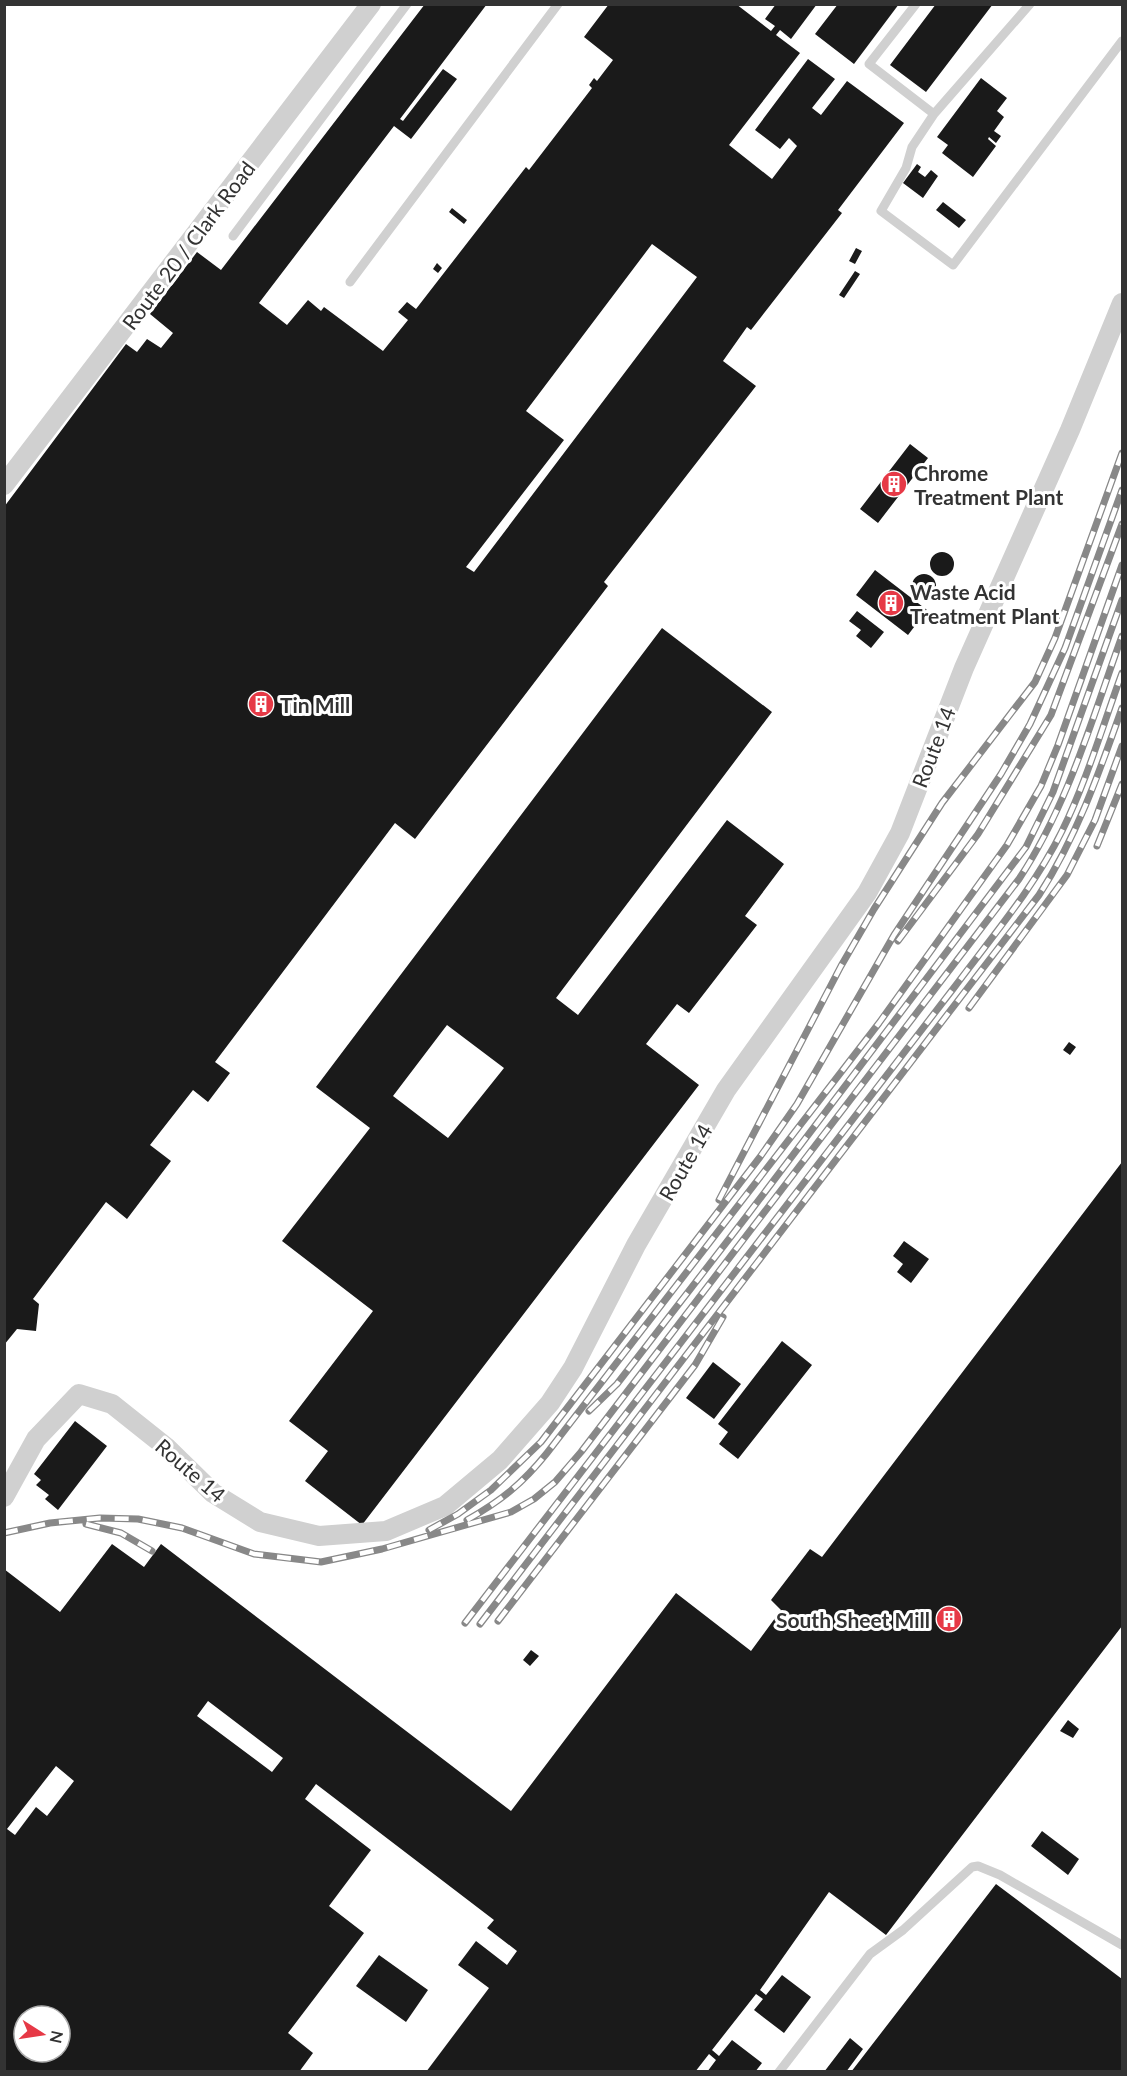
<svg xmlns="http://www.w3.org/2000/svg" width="1127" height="2076" viewBox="0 0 1127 2076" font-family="Lato,sans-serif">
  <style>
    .building { fill: #1a1a1a; fill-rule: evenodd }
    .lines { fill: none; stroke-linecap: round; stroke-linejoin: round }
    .service { stroke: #d0d0d0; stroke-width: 9 }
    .minor { stroke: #d0d0d0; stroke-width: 20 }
    .rail-casing { stroke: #888; stroke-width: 7 }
    .rail { stroke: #fff; stroke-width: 4.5; stroke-dasharray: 14; stroke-linecap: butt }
    .labels { text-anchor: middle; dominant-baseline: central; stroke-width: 6; stroke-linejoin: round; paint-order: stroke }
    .street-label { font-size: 21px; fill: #333; stroke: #fff }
    .poi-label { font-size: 21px; font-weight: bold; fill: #333; stroke: #fff; text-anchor: start }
  </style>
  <rect width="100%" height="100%" fill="#fff"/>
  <path class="building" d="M425 4H487L400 119 403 121 443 69 457 79 411 139 394 126 259 303 287 325 308 300 321 311 324 307 383 351 408 320 398 312 407 302 416 309 526 167 529 170 592 88 589 85 594 78 597 81 613 60 584 37 609 4H736L771 31 775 26 765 19 776 4H817L791 39 780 30 776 35 800 53 729 145 772 179 797 146 789 138 780 149 755 130 808 59 835 79 812 108 821 115 847 81 904 123 838 210 842 213 751 330 747 327 723 361 756 386 604 582 608 586 415 839 395 823 215 1062 230 1073 208 1102 193 1090 150 1145 171 1161 127 1219 106 1202 33 1299 39 1304 36 1331 17 1329 4 1345V507L126 344 137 352 147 339 161 348 173 333 150 314 197 252 221 270ZM652 244 697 277 474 572 466 567 564 440 526 411Z
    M838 4H899L854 64 815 34Z
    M936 4H993L926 92 890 65Z
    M981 78 1007 98 997 111 1004 117 994 131 1001 136 996 143 989 137 988 139 996 146 973 177 942 153 948 145 937 137Z
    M917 164 921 167 918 172 925 177 931 170 938 176 923 198 903 183Z
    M943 202 966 220 959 228 936 210Z
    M452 208 467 220 464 224 449 212Z
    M856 248 862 251 855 264 849 261Z
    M437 263 442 268 438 273 433 269Z
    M855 271 860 274 844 298 839 295Z
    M910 444 928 458 878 523 860 509Z
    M930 564a12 12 0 1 1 24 0a12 12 0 1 1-24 0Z
    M875 570 927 610 908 635 856 595Z
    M912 586a12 12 0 1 1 24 0a12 12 0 1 1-24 0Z
    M857 611 884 632 871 648 856 636 861 630 849 621Z
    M662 628 772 712 556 998 578 1015 727 820 784 864 745 916 757 925 689 1013 677 1004 646 1044 699 1085 362 1525 305 1481 328 1451 289 1421 373 1311 282 1241 370 1128 316 1087ZM447 1025 504 1068 448 1138 393 1096Z
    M1069 1042 1076 1047 1070 1055 1063 1050Z
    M1122 1162V1626L886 1935 829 1892 760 1990 766 1995 782 1975 811 1997 784 2033 754 2010 763 1999 756 1994 712 2050 719 2056 732 2040 762 2063 755 2072H707L716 2060 709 2054 695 2072H426L489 1988 458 1965 476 1941 507 1965 517 1951 487 1928 494 1920 316 1784 305 1799 371 1850 329 1906 364 1933 288 2033 313 2053 299 2072H4V1569L60 1612 112 1544 144 1567 161 1544 511 1811 676 1593 751 1651 781 1610 771 1600 810 1549 822 1557ZM208 1701 283 1758 272 1772 197 1716ZM56 1766 74 1781 47 1816 36 1807 15 1835 7 1829ZM24 2016H60V2052H24Z
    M904 1241 929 1259 911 1283 897 1272 903 1264 893 1256Z
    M782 1341 812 1365 738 1459 719 1444 728 1432 718 1424Z
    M713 1362 741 1384 714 1419 686 1398Z
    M75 1421 107 1446 58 1510 45 1499 49 1495 36 1485 41 1480 34 1474Z
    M531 1650 539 1656 530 1666 523 1660Z
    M1068 1720 1079 1729 1073 1738 1060 1731Z
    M1042 1831 1079 1859 1068 1875 1031 1846Z
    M996 1884 1122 1979V2072H851Z
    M379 1955 428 1990 406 2022 356 1986Z
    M850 2038 863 2049 846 2072H824Z"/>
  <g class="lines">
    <path class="service" d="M916 4 869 64 934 114 912 147 906 168 881 211 953 265 1122 41
      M934 114 1030 4
      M233 236 407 4
      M350 282 558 4
      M779 2072 870 1954 903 1930 972 1867 978 1866 1000 1875 1122 1945"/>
    <path class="minor" d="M4 485 371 4
      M4 1497 36 1439 79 1394 112 1404 166 1447 213 1493 260 1522 319 1536 386 1531 445 1506 500 1460 550 1403 573 1368 636 1245 726 1090 867 893 900 833 964 668 1070 430 1122 303"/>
    <g class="rail-casing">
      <path id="rail" d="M1097 846 1122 784
        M898 941 978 834 1051 715 1122 524
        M969 1008 1067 875 1095 820 1122 746
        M719 1200 841 966 874 909 942 803 1035 682 1055 638 1122 453
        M589 1411 617 1384 746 1217 1026 847 1053 792 1122 600
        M467 1520C502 1500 522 1484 547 1453L879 1023 1007 845 1041 786 1058 745 1122 565
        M86 1524 121 1533 152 1551
        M429 1530 458 1514 491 1490 541 1442 760 1157 797 1104 894 935 1001 774 1030 724 1065 648 1122 490
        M4 1533 50 1523 100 1518 138 1519 182 1528 254 1554 321 1562 382 1549 511 1512 534 1499 555 1482 581 1452 1019 879C1068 805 1092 719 1122 636
        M498 1621 695 1365 723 1317
        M465 1623 953 989C991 938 1034 888 1062 831 1087 780 1103 725 1122 673
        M480 1624 1039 895C1077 836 1099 773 1122 708"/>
    </g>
    <use href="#rail" class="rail"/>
  </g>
  <defs>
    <g id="building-disc" transform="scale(1.35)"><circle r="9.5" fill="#e63946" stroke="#fff"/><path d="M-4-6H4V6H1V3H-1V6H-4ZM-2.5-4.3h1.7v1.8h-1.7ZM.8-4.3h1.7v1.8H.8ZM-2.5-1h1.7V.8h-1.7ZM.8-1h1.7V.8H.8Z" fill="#fff"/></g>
  </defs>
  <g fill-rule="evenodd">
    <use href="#building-disc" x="894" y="484"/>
    <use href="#building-disc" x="891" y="603"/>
    <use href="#building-disc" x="261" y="704"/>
    <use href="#building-disc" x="949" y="1619"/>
  </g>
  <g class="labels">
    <g class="street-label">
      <text transform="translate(188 245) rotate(-53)">Route 20 / Clark Road</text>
      <text transform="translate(933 747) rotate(-69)">Route 14</text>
      <text transform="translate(685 1162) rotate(-60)">Route 14</text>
      <text transform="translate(191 1470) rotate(41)">Route 14</text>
    </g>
    <g class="poi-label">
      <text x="914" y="472">Chrome<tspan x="914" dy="24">Treatment Plant</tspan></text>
      <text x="910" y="591">Waste Acid<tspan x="910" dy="24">Treatment Plant</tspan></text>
      <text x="280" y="704">Tin Mill</text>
      <text x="930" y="1619" text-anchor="end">South Sheet Mill</text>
    </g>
  </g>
  <rect width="1127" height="2076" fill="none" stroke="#333333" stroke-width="12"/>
  <g transform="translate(42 2034) rotate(102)"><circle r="28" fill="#ffffff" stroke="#adadad" stroke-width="1.5"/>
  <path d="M0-4.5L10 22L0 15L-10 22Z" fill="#e63946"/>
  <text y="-9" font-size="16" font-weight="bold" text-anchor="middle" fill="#333333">N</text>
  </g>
</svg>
